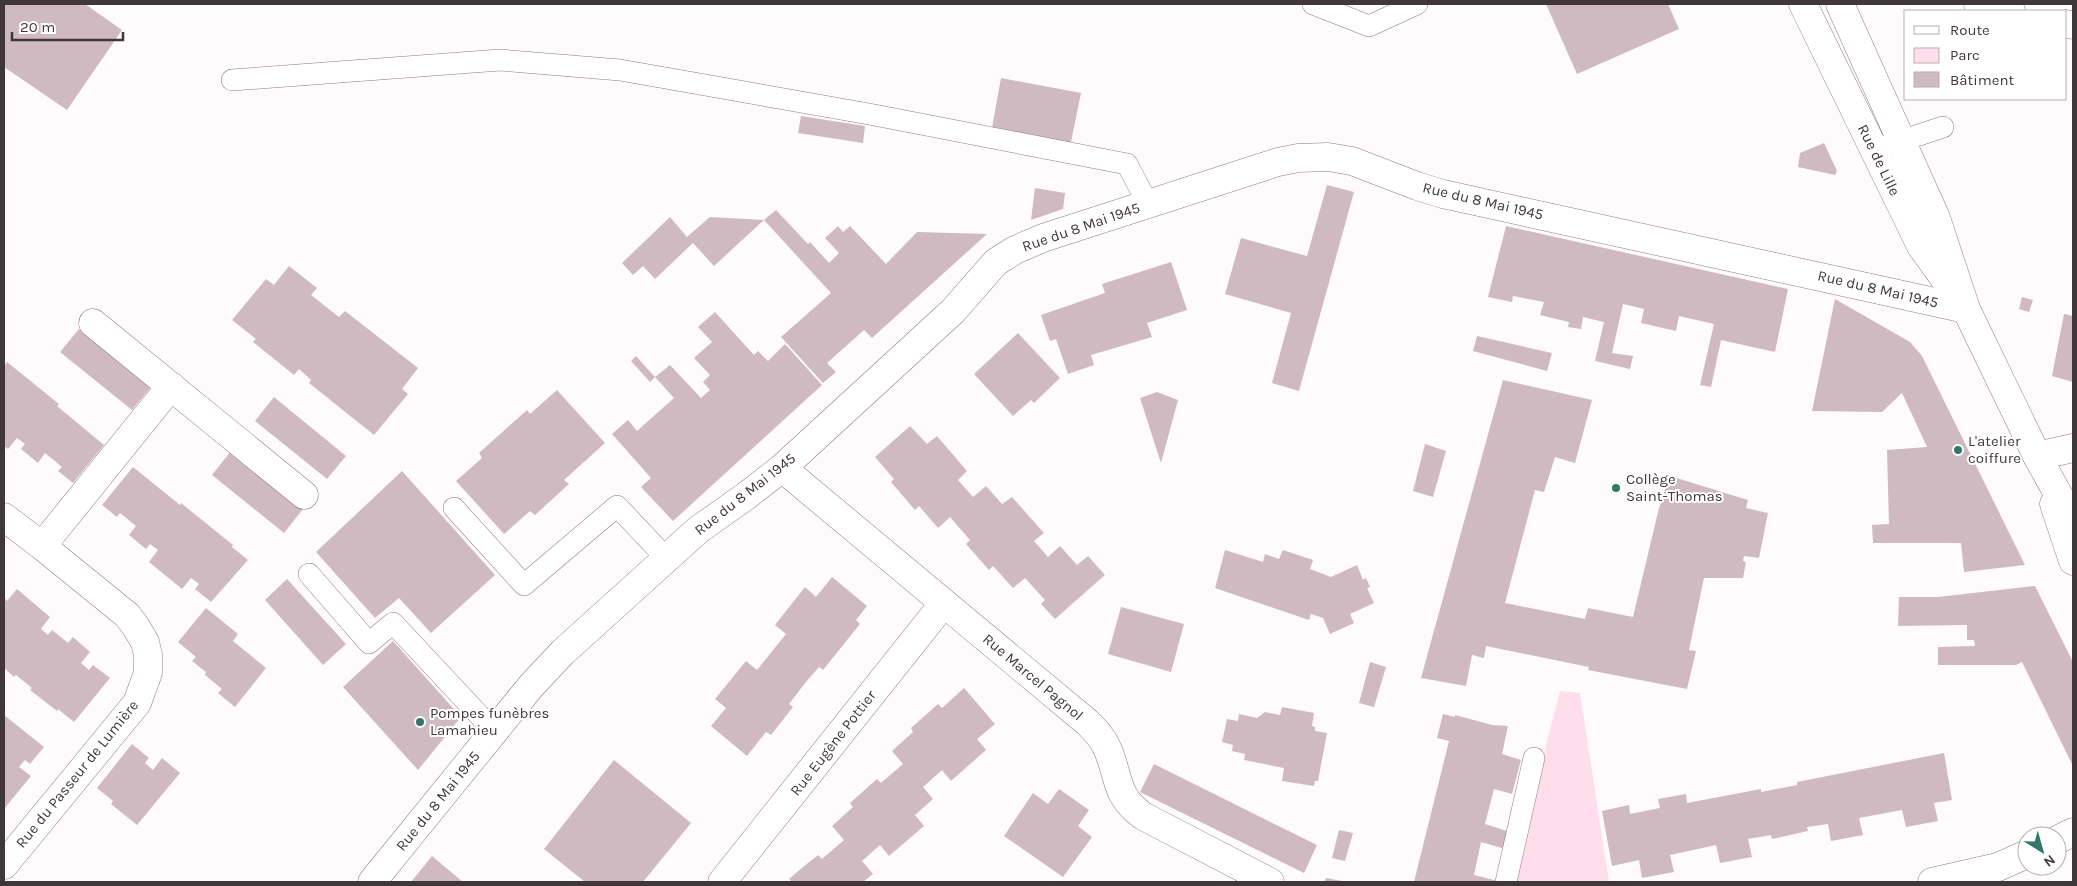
<svg xmlns="http://www.w3.org/2000/svg" width="2077" height="886" viewBox="0 0 2077 886" font-family="Karla,sans-serif">
  <style>
    .green { fill: #fedeea }
    .building { fill: #d0bac2 }
    .lines { fill: none; stroke-linecap: round; stroke-linejoin: round }
    .service-casing { stroke: #8f7b83; stroke-width: 22 }
    .minor-casing { stroke: #8f7b83; stroke-width: 29 }
    .primary-casing { stroke: #8f7b83; stroke-width: 29 }
    .service { stroke: #fff; stroke-width: 21 }
    .minor { stroke: #fff; stroke-width: 28 }
    .primary { stroke: #fff; stroke-width: 28 }
    .poi-dot { fill: #33776b; stroke: #fff; stroke-width: 2 }
    .labels { text-anchor: middle; dominant-baseline: central; stroke-width: 4; stroke-linejoin: round; paint-order: stroke }
    .street-label { font-size: 15px; fill: #40373b; stroke: #fff }
    .poi-label { font-size: 15px; fill: #40373b; stroke: #fff; text-anchor: start }
  </style>
  <rect width="100%" height="100%" fill="#fffafc"/>
  <path class="green" d="M1560 691 1580 693 1609 882H1511Z"/>
  <path class="building" d="M4 4H85L122 30 67 110 4 67Z
    M1546 4H1668L1679 29 1577 74Z
    M1001 78 1081 93 1070 147 991 133Z
    M801 116 865 126 863 143 798 133Z
    M1824 143 1837 171 1835 175 1798 167 1800 153Z
    M1327 185 1354 192 1299 391 1272 383 1291 313 1225 294 1241 238 1307 256Z
    M1035 188 1065 193 1063 209 1031 220Z
    M776 210 808 244 810 242 829 263 839 253 825 238 838 226 843 232 850 226 886 264 917 232 987 234 872 338 864 330 827 363 836 372 823 383 781 337 831 293 764 220 714 266 693 243 655 279 643 266 633 275 622 263 670 217 687 237 710 217 764 220Z
    M1506 226 1788 289 1775 352 1721 340 1711 387 1700 385 1714 324 1679 316 1676 331 1641 323 1644 309 1623 304 1612 353 1633 356 1630 369 1595 361 1604 322 1583 317 1581 329 1568 327 1569 322 1540 315 1544 302 1513 296 1512 302 1488 297Z
    M1171 262 1187 310 1147 323 1152 337 1091 355 1094 365 1068 374 1056 339 1050 341 1041 315 1105 293 1102 284Z
    M289 266 317 288 311 295 339 317 345 311 418 368 402 389 408 394 374 435 309 383 311 380 299 369 294 375 253 342 256 339 232 320 266 279 274 285Z
    M2022 297 2033 300 2029 312 2019 309Z
    M1835 299 1910 342 1922 356 2025 565 1964 572 1961 543H1873L1872 525 1889 524 1887 450 1927 447 1902 393 1882 412 1812 411Z
    M715 312 754 355 758 351 768 361 785 344 822 385 673 521 641 487 651 478 612 434 628 420 637 431 674 398 655 377 670 365 701 398 710 390 703 382 710 375 694 358 712 342 698 327Z
    M2064 314 2073 316V382L2052 376Z
    M79 329 151 387 132 410 60 352Z
    M1018 333 1060 378 1034 403 1031 400 1013 416 974 374Z
    M1477 336 1552 353 1547 371 1473 351Z
    M636 356 655 377 650 382 631 361Z
    M7 362 59 404 57 406 104 445 73 483 58 471 62 467 45 453 38 463 21 449 25 444 17 438 8 449 4 446V363L5 365Z
    M1503 380 1592 400 1575 463 1555 457 1544 492 1535 490 1505 603 1585 619 1588 608 1633 617 1659 508 1670 476 1748 500 1746 508 1768 513 1759 558 1744 556 1743 561 1746 562 1743 578H1704L1689 650 1696 651 1687 689 1588 670 1589 667 1486 646 1484 658 1472 655 1466 686 1421 678Z
    M557 390 605 443 564 480 569 484 535 515 530 511 504 534 456 481 482 458 479 453 527 410 530 414Z
    M1157 392 1178 400 1161 463 1140 398Z
    M274 397 346 456 327 479 255 421Z
    M910 426 927 444 937 436 967 471 958 480 973 497 986 486 1002 504 1012 497 1044 533 1034 541 1048 557 1060 546 1077 565 1088 556 1105 575 1055 619 1041 604 1045 600 1025 578 1013 588 993 566 989 570 966 544 970 540 950 517 938 528 919 506 915 510 891 482 894 479 875 457Z
    M1425 444 1446 451 1433 497 1413 491Z
    M231 451 303 509 284 533 212 475Z
    M133 467 180 505 181 503 233 545 232 547 248 560 211 602 195 589 199 584 191 578 182 589 149 562 158 550 150 544 146 549 129 535 136 526 120 513 117 517 102 505Z
    M402 471 495 575 431 633 399 598 375 618 316 552Z
    M1225 550 1263 562 1265 554 1279 559 1283 550 1313 560 1310 569 1331 577 1357 565 1363 580 1366 578 1370 587 1367 588 1374 603 1350 614 1354 623 1330 634 1323 618 1311 614 1309 620 1215 588Z
    M832 577 867 606 856 620 860 624 823 670 819 667 806 682 789 704 793 707 771 735 766 732 747 756 711 726 726 708 715 699 746 661 757 670 786 634 775 625 805 587 816 597Z
    M287 579 346 644 323 665 265 600Z
    M2035 586 2073 662V766L2022 662 2016 665H1938V647L1975 646 1974 640H1967V625L1898 626 1899 597H1938Z
    M17 589 50 617 41 629 48 635 52 630 68 643 73 637 90 652 81 663 89 670 93 665 110 678 74 722 58 709 57 711 30 690 32 688 16 675 14 677 4 668V597L7 601Z
    M1121 607 1184 624 1171 672 1108 654Z
    M206 608 238 634 233 641 266 668 235 707 218 693 222 689 205 675 206 672 192 661 196 657 178 642Z
    M393 641 461 717 418 770 343 687Z
    M1370 662 1386 667 1374 707 1359 703Z
    M964 688 995 724 977 739 986 750 951 781 942 770 923 787 933 799 915 815 924 826 889 856 880 845 862 861 873 874 863 882H792L789 879 803 867 818 855 822 859 844 840 832 826 853 807 850 803 877 779 881 783 903 764 892 751 913 732 911 728 938 704 942 708Z
    M1282 707 1314 713 1312 726 1315 727V731L1327 733 1318 781H1315L1314 786 1282 781 1284 768 1244 760 1245 754 1232 751 1233 745 1222 742 1227 719 1238 721 1239 714 1257 718 1265 712 1280 715Z
    M1443 714 1455 717V715L1492 725 1508 726 1502 754 1521 760 1512 794 1494 789 1485 824 1513 833 1509 850 1481 842 1474 875 1502 882H1414L1449 741 1437 738Z
    M4 715 44 747 30 764 25 760 19 767 31 776 4 809Z
    M132 744 149 758 145 763 153 770 162 758 180 773 137 825 111 804 113 801 97 788Z
    M1944 753 1952 800 1934 803 1938 821 1906 827 1902 810 1859 818 1863 835 1831 841 1828 824 1807 827 1808 831 1772 839 1771 835 1748 839 1752 857 1720 863 1716 845 1670 855 1674 872 1642 878 1639 860 1612 866 1602 811 1629 805 1630 814 1660 808 1658 799 1686 794 1687 803 1761 789V792L1797 785V782Z
    M614 760 691 823 643 882H585L544 849Z
    M1154 764 1317 845 1304 873 1140 792Z
    M1059 789 1089 810 1078 826 1092 837 1063 877 1004 836 1033 793 1048 804Z
    M1339 830 1353 833 1345 861 1332 858Z
    M432 856 463 882H411Z
    M1326 878 1342 881 1341 882H1324Z"/>
  <g class="lines">
    <g class="service-casing">
      <path id="service" d="M1313 4 1369 26 1417 4
        M232 80 500 60 620 70 869 114 1127 164 1148 204
        M1874 150 1943 127
        M454 508 524 585 617 506 666 558
        M309 574 369 643 393 623 494 731
        M1506 882 1534 758"/>
    </g>
    <g class="minor-casing">
      <path id="minor" d="M1978 4 2011 11
        M2066 24 2073 25
        M93 323 304 495
        M2037 456 2073 448
        M782 468 1088 723C1095 730 1103 738 1107 748 1120 777 1114 795 1143 816L1270 882
        M4 517 42 546 127 615 136 627 145 642 148 655V673L137 703 4 865
        M42 546 171 386
        M2057 840 2073 832
        M372 882 531 686 563 652 698 530 746 496 782 468 953 311 996 262 1015 250 1043 238 1278 162 1298 158 1328 157 1352 161 1417 186 1443 194 1966 309
        M722 882 944 603
        M1932 882 1998 867 2027 854"/>
    </g>
    <g class="primary-casing">
      <path id="primary" d="M1803 4 1921 246 1952 289
        M1840 4 1936 218 1966 309 2037 456 2073 521
        M2054 504 2073 561"/>
    </g>
    <use href="#service" class="service"/>
    <use href="#minor" class="minor"/>
    <use href="#primary" class="primary"/>
  </g>
  <g class="poi-dot">
    <circle cx="1958" cy="450" r="5"/>
    <circle cx="1616" cy="488" r="5"/>
    <circle cx="420" cy="722" r="5"/>
  </g>
  <g class="labels">
    <g class="street-label">
      <text transform="translate(1879 160) rotate(64)">Rue de Lille</text>
      <text transform="translate(1483 201) rotate(13)">Rue du 8 Mai 1945</text>
      <text transform="translate(1081 227) rotate(-19)">Rue du 8 Mai 1945</text>
      <text transform="translate(1878 289) rotate(13)">Rue du 8 Mai 1945</text>
      <text transform="translate(745 494) rotate(-38)">Rue du 8 Mai 1945</text>
      <text transform="translate(1033 677) rotate(40)">Rue Marcel Pagnol</text>
      <text transform="translate(833 743) rotate(-52)">Rue Eugène Pottier</text>
      <text transform="translate(77 774) rotate(-51)">Rue du Passeur de Lumière</text>
      <text transform="translate(438 801) rotate(-51)">Rue du 8 Mai 1945</text>
    </g>
    <g class="poi-label">
      <text x="1968" y="441">L'atelier<tspan x="1968" dy="17">coiffure</tspan></text>
      <text x="1626" y="479">Collège<tspan x="1626" dy="17">Saint-Thomas</tspan></text>
      <text x="430" y="713">Pompes funèbres<tspan x="430" dy="17">Lamahieu</tspan></text>
    </g>
  </g>
  <rect width="2077" height="886" fill="none" stroke="#40373b" stroke-width="10"/>
  <rect x="1904" y="10" width="162" height="90" fill="#ffffff" stroke="#b3afb1"/>
  <rect x="1914" y="26" width="25" height="8" fill="#ffffff" stroke="#b3afb1"/>
  <text x="1950" y="35" font-size="15" fill="#40373b">Route</text>
  <rect x="1914" y="48" width="25" height="15" fill="#fedeea" stroke="#b3afb1"/>
  <text x="1950" y="60" font-size="15" fill="#40373b">Parc</text>
  <rect x="1914" y="72" width="25" height="15" fill="#d0bac2" stroke="#b3afb1"/>
  <text x="1950" y="85" font-size="15" fill="#40373b">Bâtiment</text>
  <g transform="translate(2042 851) rotate(143)"><circle r="24" fill="#ffffff" stroke="#b3afb1"/>
  <path d="M0-4L9 19L0 12L-9 19Z" fill="#33776b"/>
  <text y="-8" font-size="14" font-weight="bold" text-anchor="middle" fill="#40373b">N</text>
  </g>
  <path d="M12 32v8h111v-8" fill="none" stroke="#40373b" stroke-width="2.5"/>
  <text x="20" y="32" font-size="15" fill="#40373b" stroke="#ffffff" stroke-width="4" paint-order="stroke">20 m</text>
</svg>
